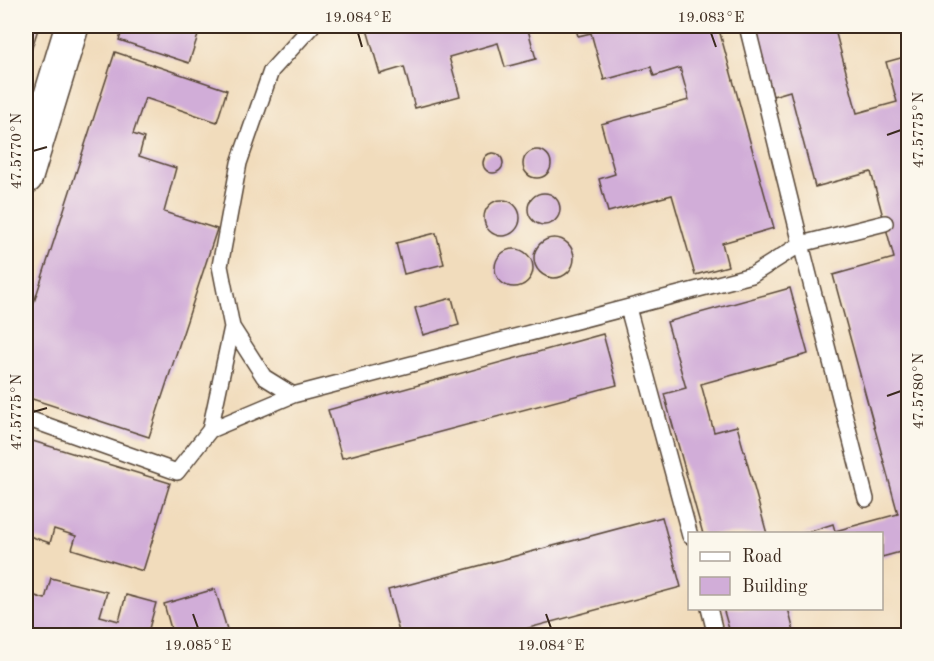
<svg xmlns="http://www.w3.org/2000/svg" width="934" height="661" viewBox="0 0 934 661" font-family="'Old Standard TT',serif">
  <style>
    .building { fill: #d1add8 }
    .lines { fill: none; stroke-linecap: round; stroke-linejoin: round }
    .service-casing { stroke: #564536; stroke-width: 18 }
    .secondary-casing { stroke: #564536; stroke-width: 36 }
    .service { stroke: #fff; stroke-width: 15 }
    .secondary { stroke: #fff; stroke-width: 33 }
    .ticks { fill: none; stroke: #3b2a1e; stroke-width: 2 }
    .neatline { fill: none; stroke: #3b2a1e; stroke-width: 2 }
    .ticks-label { font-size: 15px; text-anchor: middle; fill: #3b2a1e }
  </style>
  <rect width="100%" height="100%" fill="#fbf7ec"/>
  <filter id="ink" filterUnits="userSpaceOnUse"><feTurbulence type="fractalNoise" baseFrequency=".0167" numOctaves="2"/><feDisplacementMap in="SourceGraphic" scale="12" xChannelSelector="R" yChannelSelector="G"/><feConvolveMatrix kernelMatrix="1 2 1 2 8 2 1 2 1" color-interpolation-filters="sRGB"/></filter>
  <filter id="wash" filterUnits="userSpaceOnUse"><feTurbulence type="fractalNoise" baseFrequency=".008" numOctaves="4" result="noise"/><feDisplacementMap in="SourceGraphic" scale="24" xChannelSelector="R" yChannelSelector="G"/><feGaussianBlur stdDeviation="1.35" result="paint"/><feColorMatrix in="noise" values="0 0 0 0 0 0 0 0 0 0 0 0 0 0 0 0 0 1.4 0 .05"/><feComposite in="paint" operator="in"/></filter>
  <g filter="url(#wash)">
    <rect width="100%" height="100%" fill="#f1dcbc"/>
    <g id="blocks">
      <path class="building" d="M26 26H39L26 66Z
        M124 26H201L189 63 119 40Z
        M366 26H527L536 59 505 67 498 43 449 57 460 96 415 108 404 67 380 74Z
        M575 26H718L774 228 722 243 728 266 695 275 672 195 608 212 599 179 615 174 601 124 689 100 680 68 654 76 651 67 604 80 591 33 578 36Z
        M754 26H834L857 113 897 102 886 62 908 56V566L904 551 882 557V534H802L833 524 835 531 898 514 833 275 894 258 871 172 815 187 790 91 773 96Z
        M115 52 227 90 217 122 145 98 133 134 144 138 139 156 176 168 164 212 217 229 149 437 26 397V327Z
        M523 164a14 14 0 1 1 28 0a14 14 0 1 1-28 0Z
        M483 163a10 10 0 1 1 20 0a10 10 0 1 1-20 0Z
        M528 209a16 16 0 1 1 32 0a16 16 0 1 1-32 0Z
        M484 218a18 18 0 1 1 36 0a18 18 0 1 1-36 0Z
        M436 233 444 264 404 274 396 243Z
        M534 258a20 20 0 1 1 40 0a20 20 0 1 1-40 0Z
        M495 268a19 19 0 1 1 38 0a19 19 0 1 1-38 0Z
        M790 288 808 354 701 384 714 432 737 426 767 534H703L664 394 686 388 667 322Z
        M452 298 459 325 423 335 415 308Z
        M603 334 617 385 342 458 328 410Z
        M26 439 170 483 143 571 72 549 76 536 54 529 50 543 26 535Z
        M662 517 681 587 499 636H400L388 590Z
        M51 578 107 592 100 616 119 621 126 595 156 603 147 636H26V593L45 599Z
        M215 589 229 636H173L164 604Z
        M723 608H788L795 636H731Z"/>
    </g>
  </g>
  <g filter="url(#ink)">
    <use href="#blocks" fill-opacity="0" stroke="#564536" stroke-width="1.5"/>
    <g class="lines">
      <g class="service-casing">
        <path id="service" d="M312 26 271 71 239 163 220 266 232 327 264 377 293 395 752 275 801 244 866 499
          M747 26 801 244 885 223
          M628 308 690 536
          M26 418 177 472 210 430 293 395
          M210 430 232 327
          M709 608 716 636"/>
      </g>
      <g class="secondary-casing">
        <path id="secondary" d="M26 177 72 26"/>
      </g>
      <use href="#service" class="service"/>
      <use href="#secondary" class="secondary"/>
    </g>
  </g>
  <path class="ticks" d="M358 33 362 47M711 33 716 47M887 135 901 130M33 151 47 147M887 396 901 391M33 412 47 408M193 614 198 628M546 614 551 628"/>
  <rect width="934" height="661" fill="none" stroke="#fbf7ec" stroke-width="66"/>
  <rect x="688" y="532" width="195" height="78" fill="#fbf7ec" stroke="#aea59a" stroke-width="1.5"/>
  <rect x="700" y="552" width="30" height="9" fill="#ffffff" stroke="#aea59a" stroke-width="1.5"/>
  <text x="742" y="562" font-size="18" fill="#3b2a1e">Road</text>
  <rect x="700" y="577" width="30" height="18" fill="#d1add8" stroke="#aea59a" stroke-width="1.5"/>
  <text x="742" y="592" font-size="18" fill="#3b2a1e">Building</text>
  <rect x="33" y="33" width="868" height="595" class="neatline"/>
  <g class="ticks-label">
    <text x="358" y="22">19.084°E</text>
    <text x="711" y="22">19.083°E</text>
    <text transform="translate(918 130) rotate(-90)" y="5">47.5775°N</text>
    <text transform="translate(16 151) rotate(-90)" y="5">47.5770°N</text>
    <text transform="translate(918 391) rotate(-90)" y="5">47.5780°N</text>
    <text transform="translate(16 412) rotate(-90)" y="5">47.5775°N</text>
    <text x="198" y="650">19.085°E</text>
    <text x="551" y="650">19.084°E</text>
  </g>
</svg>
